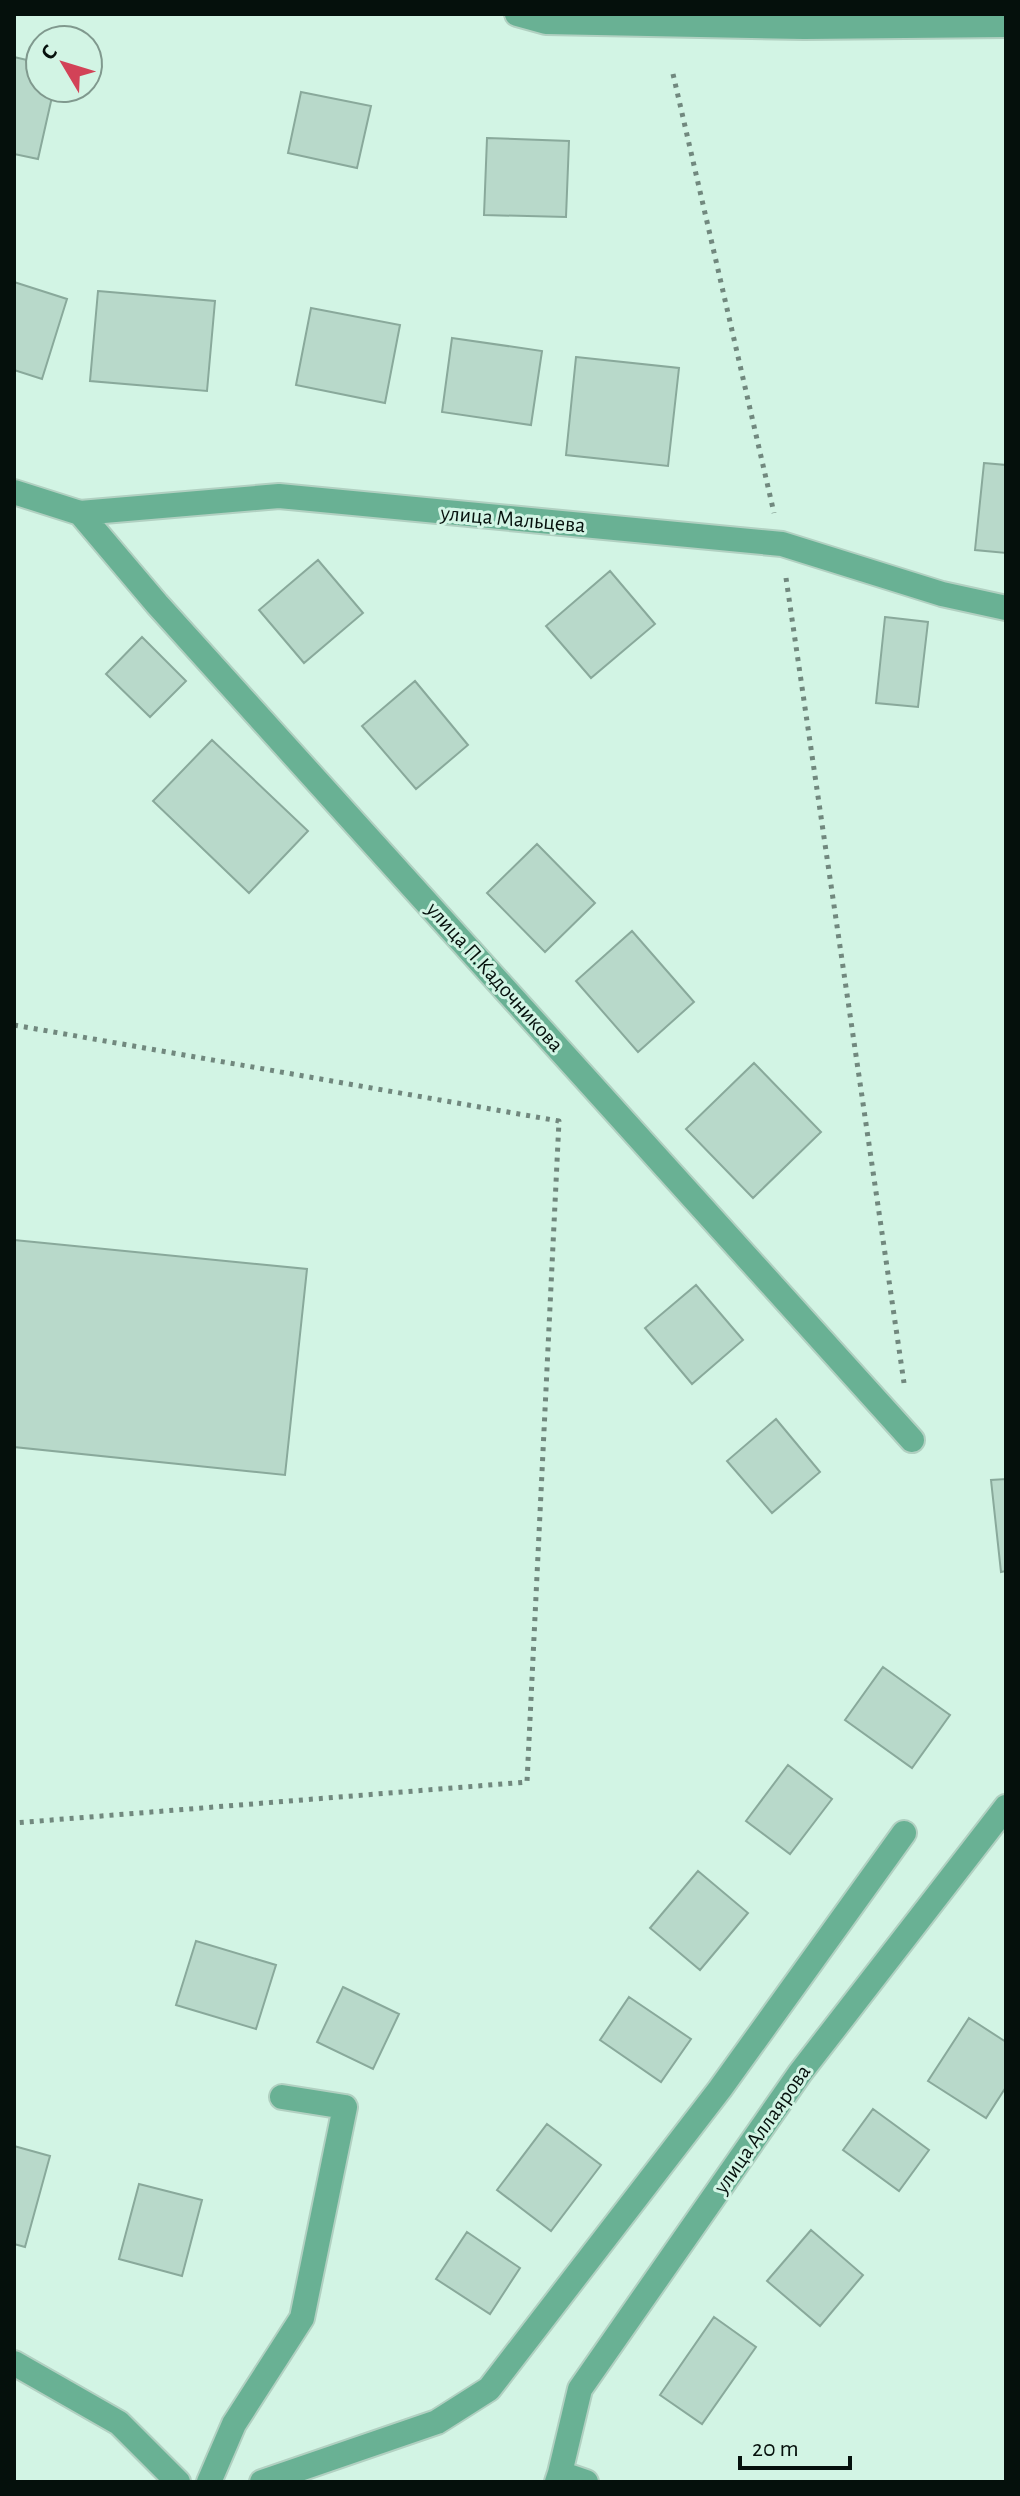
<svg xmlns="http://www.w3.org/2000/svg" width="1020" height="2496" viewBox="0 0 1020 2496" font-family="'Alegreya Sans',sans-serif">
  <style>
    .building { fill: #b8d9ca; stroke: #89a99b; stroke-width: 2 }
    .lines { fill: none; stroke-linecap: round; stroke-linejoin: round }
    .minor-casing { stroke: #b1d0c1; stroke-width: 28 }
    .path { stroke: #71887e; stroke-width: 5; stroke-dasharray: 4 6; stroke-linecap: butt }
    .minor { stroke: #69b194; stroke-width: 24 }
    .labels { text-anchor: middle; dominant-baseline: central; stroke-width: 6; stroke-linejoin: round; paint-order: stroke }
    .street-label { font-size: 22px; fill: #05100c; stroke: #d2f4e4 }
  </style>
  <rect width="100%" height="100%" fill="#d2f4e4"/>
  <path class="building" d="M14 57 40 63V88H54L38 159 14 154Z
    M301 92 371 106 357 168 288 153Z
    M487 138 569 141 566 217 484 215Z
    M14 282 67 299 42 379 14 370Z
    M98 291 215 301 207 391 90 381Z
    M311 308 400 325 385 403 296 385Z
    M452 338 542 351 531 425 442 412Z
    M576 357 679 368 668 466 566 455Z
    M984 463 1006 465V553L975 550Z
    M318 560 363 613 304 663 259 610Z
    M610 571 655 624 591 678 546 626Z
    M885 617 928 622 918 707 876 703Z
    M142 637 186 681 150 717 106 674Z
    M415 681 468 745 416 789 362 726Z
    M212 740 308 831 249 893 153 801Z
    M537 844 595 903 545 952 487 893Z
    M632 931 694 1002 638 1052 576 981Z
    M754 1063 821 1132 753 1198 686 1129Z
    M14 1240 307 1269 285 1475 14 1447Z
    M696 1285 743 1340 692 1384 645 1328Z
    M776 1419 820 1472 772 1513 727 1461Z
    M1006 1479V1571L1001 1572 991 1480Z
    M883 1667 950 1715 912 1768 845 1720Z
    M788 1765 832 1799 790 1854 746 1821Z
    M698 1871 748 1913 700 1970 650 1928Z
    M196 1941 276 1965 256 2029 176 2005Z
    M343 1987 399 2014 373 2069 317 2042Z
    M629 1997 691 2039 661 2082 600 2040Z
    M969 2018 1006 2042V2087L986 2118 928 2081Z
    M873 2109 929 2150 899 2191 843 2150Z
    M547 2124 601 2165 551 2231 497 2190Z
    M14 2146 50 2156 25 2247 14 2244Z
    M139 2184 202 2200 182 2276 119 2259Z
    M811 2230 863 2275 820 2326 767 2281Z
    M467 2232 520 2268 490 2314 436 2279Z
    M714 2317 756 2347 702 2424 660 2395Z"/>
  <g class="lines">
    <g class="minor-casing">
      <path id="minor" d="M517 14 546 22 804 27 1006 25
        M14 492 80 513 279 496 782 544 942 594 1006 608
        M80 513 157 604 912 1440
        M14 2363 119 2423 178 2482
        M560 2473 580 2389 800 2073 1006 1807
        M209 2482 234 2424 302 2318 345 2107 282 2097
        M262 2482 437 2422 489 2389 720 2089 904 1833
        M557 2482 560 2473 586 2482"/>
    </g>
    <path class="path" d="M673 74 774 513
      M786 578 904 1383
      M14 1025 559 1121 527 1782 14 1823"/>
    <use href="#minor" class="minor"/>
  </g>
  <g class="labels">
    <g class="street-label">
      <text transform="translate(513 519) rotate(5)">улица Мальцева</text>
      <text transform="translate(495 977) rotate(48)">улица П.Кадочникова</text>
      <text transform="translate(762 2129) rotate(-55)">улица Аллаярова</text>
    </g>
  </g>
  <rect width="1020" height="2496" fill="none" stroke="#05100c" stroke-width="32"/>
  <g transform="translate(64 64) rotate(308)"><circle r="38" fill="#d2f4e4" stroke="#80998e" stroke-width="2"/>
  <path d="M0-6L14 30L0 20L-14 30Z" fill="#d24257"/>
  <text y="-12" font-size="22" font-weight="bold" text-anchor="middle" fill="#05100c">С</text>
  </g>
  <path d="M740 2456v12h110v-12" fill="none" stroke="#05100c" stroke-width="4"/>
  <text x="752" y="2456" font-size="24" fill="#05100c" stroke="#d2f4e4" stroke-width="6" paint-order="stroke">20 m</text>
</svg>
